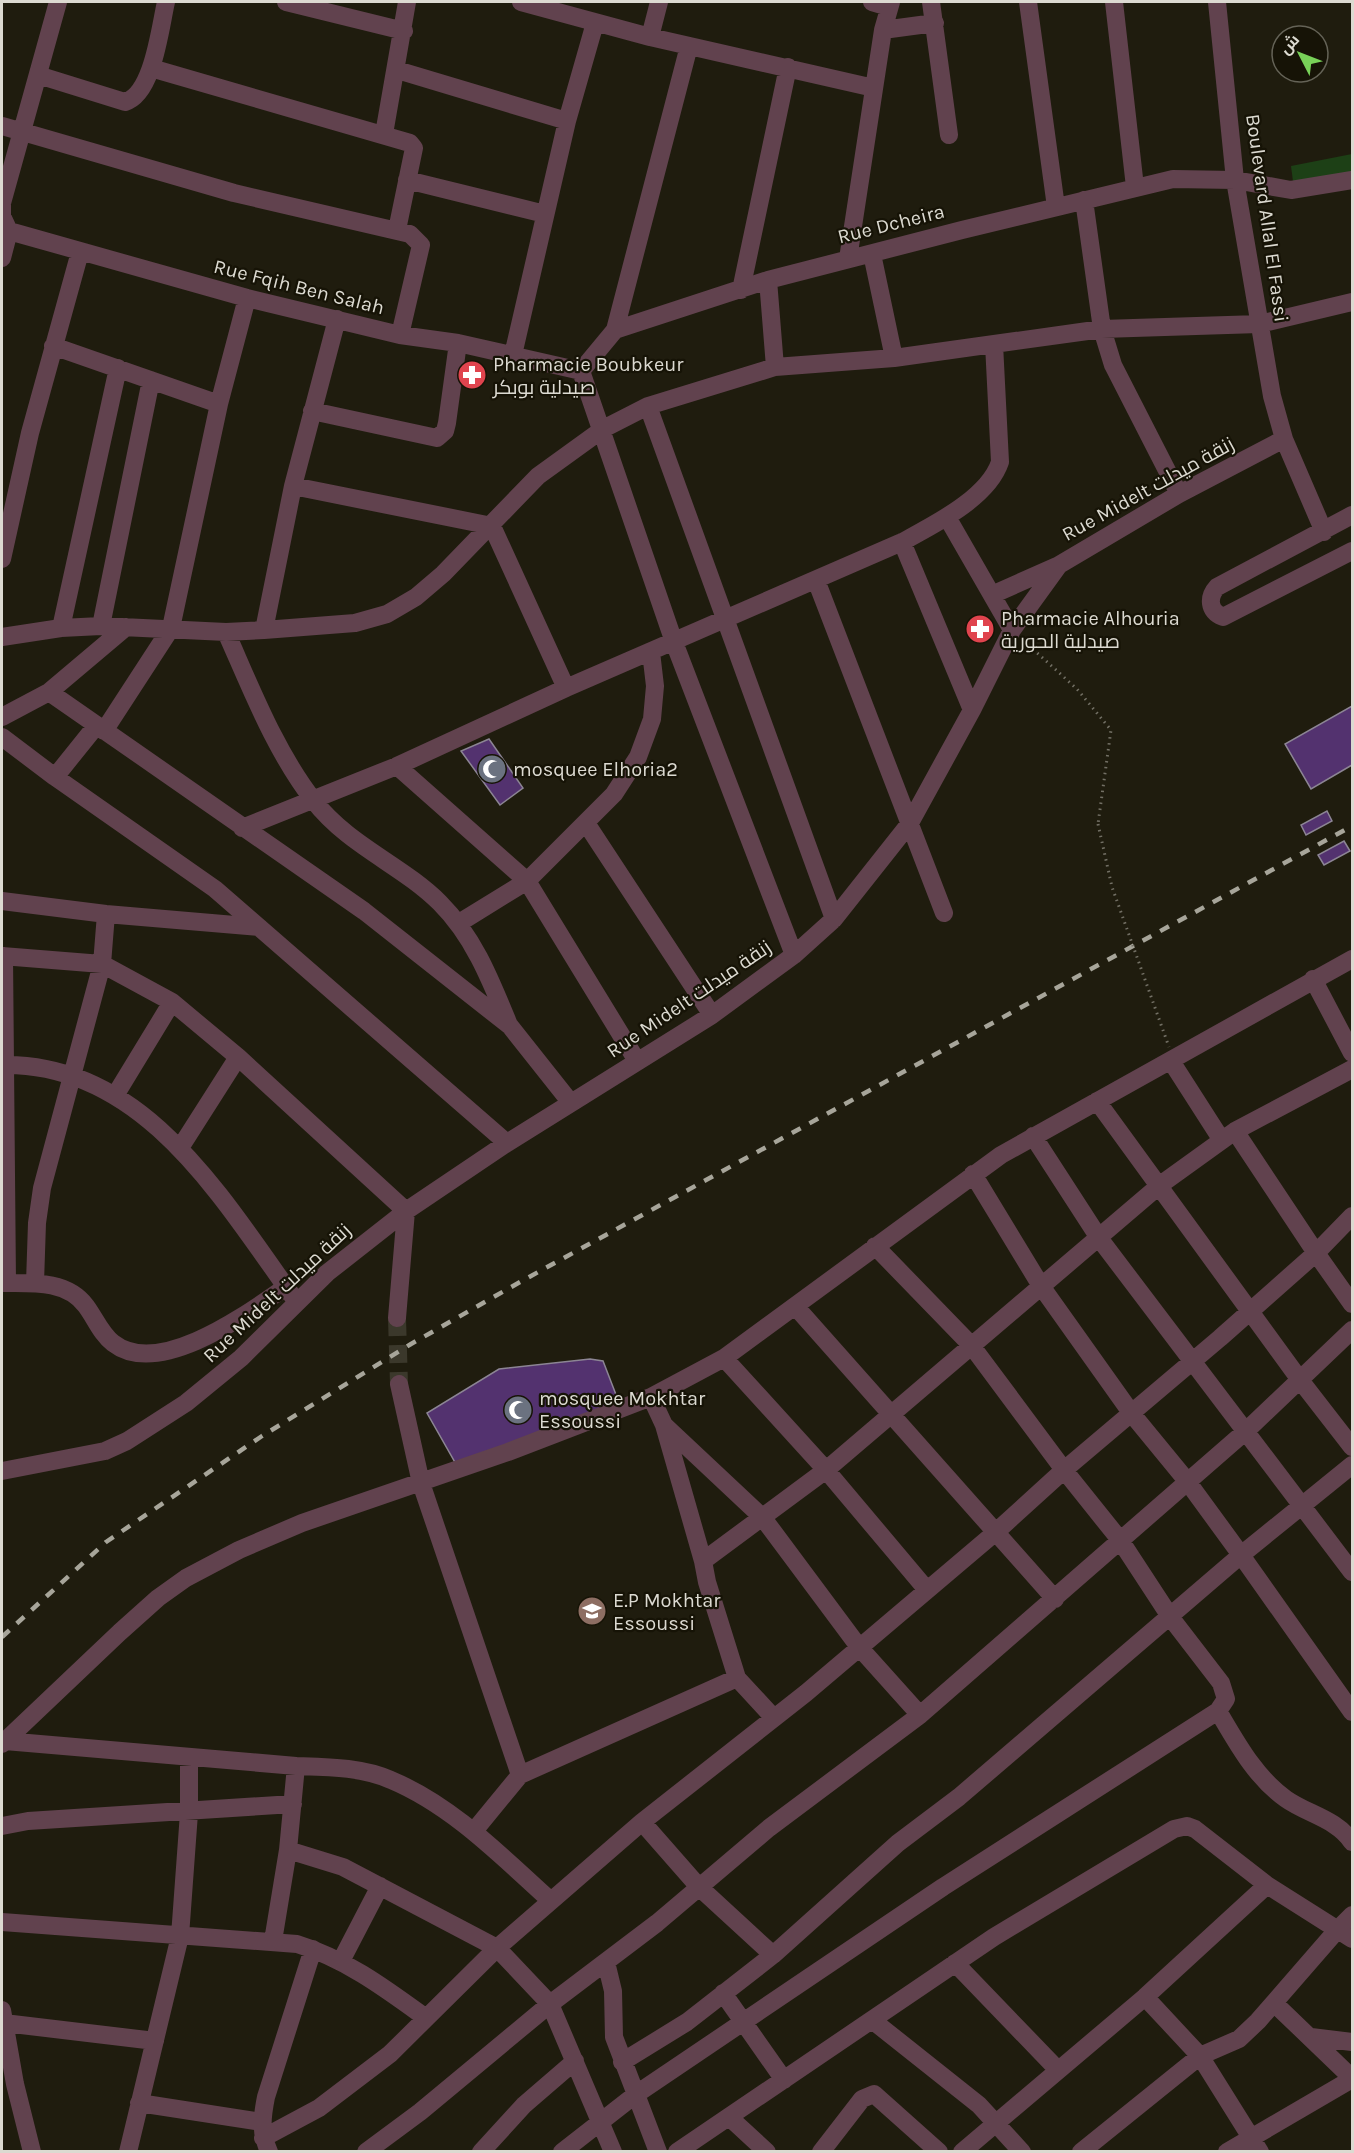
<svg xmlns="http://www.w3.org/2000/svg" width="1354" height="2153" viewBox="0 0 1354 2153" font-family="Karla,Cairo,sans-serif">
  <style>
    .green { fill: #1d4016 }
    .building { fill: #53326f; stroke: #8c8594; stroke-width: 1.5 }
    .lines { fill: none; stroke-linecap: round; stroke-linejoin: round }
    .minor-tunnel { stroke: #3b382b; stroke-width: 18; stroke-dasharray: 18 9; stroke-linecap: butt }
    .path { stroke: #737065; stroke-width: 3; stroke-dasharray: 1.5 4.5; stroke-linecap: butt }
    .minor { stroke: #61424e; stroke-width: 18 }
    .rail { stroke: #a7a59a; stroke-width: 4.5; stroke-dasharray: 10 10; stroke-linecap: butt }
    .path-bridge { stroke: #737065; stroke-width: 3; stroke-dasharray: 1.5 4.5; stroke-linecap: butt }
    .labels { text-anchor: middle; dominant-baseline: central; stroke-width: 4.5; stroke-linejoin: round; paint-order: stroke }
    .street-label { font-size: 20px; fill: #dcdad1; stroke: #161306 }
    .poi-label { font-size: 20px; fill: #dcdad1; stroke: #161306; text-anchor: start }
  </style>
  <rect width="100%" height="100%" fill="#1f1c0e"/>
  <path class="green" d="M1352 154V174L1294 189 1291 166Z"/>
  <path class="building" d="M1352 706V765L1311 789 1285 744Z
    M489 739 523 788 500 805 461 751Z
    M1327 811 1332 821 1306 835 1301 825Z
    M1344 841 1350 851 1324 865 1318 855Z
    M590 1359 603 1361 620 1405 456 1464 427 1413 499 1369Z"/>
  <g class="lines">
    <path class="minor-tunnel" d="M397 1318 399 1384"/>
    <path class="path" d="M1024 641 1077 689 1111 730 1098 824"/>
    <path class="minor" d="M286 2 404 31
      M521 2 650 37 874 88
      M872 2 889 7
      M931 2 949 135
      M1028 2 1056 207
      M1114 2 1135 187
      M1217 2 1235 180 1272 396 1284 439 1324 532
      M883 30 935 23
      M650 37 659 2
      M151 68 410 143 414 148 397 230
      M397 70 567 121
      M38 75 125 102C153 94 160 28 166 2
      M2 126 234 193 410 234 421 245 400 335
      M384 134 407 2
      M407 180 545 214
      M1084 200 1102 329 1113 365 1179 494
      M9 231 247 298 400 335 458 343 581 371
      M9 231 2 216V203L58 2
      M872 254 894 358
      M2 258 9 231
      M848 259 883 30 891 2
      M768 280 775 367
      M741 290 788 67
      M615 330 689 46
      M53 346 219 404
      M513 355 567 121 595 23
      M581 371 615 330 768 280 962 230 1173 179 1235 180 1291 190 1352 180
      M581 371 674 642 794 955
      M648 406 834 919
      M312 411 437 438 445 431 447 423 458 343
      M293 486 492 526 566 688
      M1352 515 1217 587C1208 597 1208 611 1223 617L1352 551
      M947 517 1012 630
      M902 542 972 710
      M2 559 30 433 80 252
      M816 580 944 913
      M994 594 1057 566
      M101 626 151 380
      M61 628 118 368
      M264 630 293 486 337 319
      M226 632C251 688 275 751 314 801 349 846 402 865 440 903 474 937 491 981 509 1025
      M2 637 61 628 101 626 226 632 264 630 355 623 387 614 416 597 443 574 538 476 603 429 648 406 775 367 894 358 1102 329 1259 324 1352 302
      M49 692 364 911 510 1026 571 1103
      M2 717 49 692 126 627
      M104 731 171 628 219 404 247 298
      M2 737 55 777 215 889 507 1143
      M397 766 527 881 637 1061
      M55 777 96 726
      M586 823 712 1015
      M242 828 397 766 566 688 902 542C935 524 988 498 1000 462L994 344
      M2 901 106 914 259 927
      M459 923 527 881 614 794 638 757 652 719 655 686 651 652
      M2 956 102 964 172 1002 238 1057 406 1211 397 1318
      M4 956 7 1283
      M1313 979 1352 1053
      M1171 1061 1221 1139
      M2 1065C144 1062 223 1200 296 1301
      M116 1094 172 1002
      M1097 1101 1300 1380 1352 1447
      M1235 1131 1316 1253 1352 1304
      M1033 1136 1099 1238 1352 1572
      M180 1148 238 1057
      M973 1174 1041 1286 1132 1414 1187 1481 1241 1555 1352 1712
      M2 1283C31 1283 67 1280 86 1306 95 1318 101 1334 113 1343 159 1379 248 1313 286 1287
      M35 1283 37 1223 42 1188 102 964 106 914
      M795 1306 1055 1599
      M724 1358 826 1470 927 1590
      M399 1384 421 1483 520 1775
      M651 1397 664 1425 763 1518 859 1647 920 1715
      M664 1425 703 1561
      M2 1471 105 1451 127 1441 186 1403 241 1358 327 1273 406 1211 507 1143 712 1015 794 955 834 919 910 823 972 710 1012 630 1059 565 1179 494 1284 439
      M1218 1711C1237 1743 1255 1777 1286 1799 1307 1814 1337 1819 1352 1842
      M774 1718 737 1678 707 1582 703 1561 826 1470 1160 1185 1235 1131 1352 1069
      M5 1741 296 1766 288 1850 273 1941
      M2 1744 120 1632 158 1598 186 1578 239 1550 302 1523 508 1452 651 1397 724 1358 1001 1155 1352 959
      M296 1766C327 1767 362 1767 391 1780 453 1806 502 1857 551 1901
      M642 1822 699 1887 773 1955
      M2 1826 28 1821 293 1804
      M474 1831 520 1775 737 1678
      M288 1850 343 1867 497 1948 550 2004 613 2152
      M2 1922 297 1944C346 1959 386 1989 426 2018
      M341 1961 380 1886
      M606 1962 613 1991 614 2037 658 2152
      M955 1963 1058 2070
      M723 1993 784 2080
      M1145 1997 1200 2056 1260 2152
      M1274 2003 1352 2078
      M2 2010 15 2084 32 2152
      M872 2020 979 2105 1022 2152
      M4 2023 155 2041
      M1311 2037 1352 2042
      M622 2062 687 2022 773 1955 898 1843 959 1797 1241 1555 1352 1465
      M139 2103 261 2122
      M729 2117 767 2152
      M263 2138 319 2108 390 2054 497 1948 642 1822 806 1693 997 1531 1064 1470 1220 1338 1316 1253 1352 1216
      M128 2152 180 1936 189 1813V1757
      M269 2152C260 2132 262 2117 266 2097L313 1949
      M366 2152 420 2112 550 2004 657 1923 769 1828 920 1715 1247 1430 1352 1330
      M481 2152 524 2105 575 2061
      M562 2152 635 2095 943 1887 1218 1711 1226 1699 1221 1683 1171 1618 1120 1540 1064 1470 971 1345 875 1246
      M677 2152 994 1937 1174 1829 1187 1826 1195 1829 1267 1885 1352 1939
      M821 2152 862 2099 874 2094 939 2152
      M962 2152 1145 1997 1267 1885
      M1081 2152 1200 2056 1239 2039 1258 2021 1338 1929 1352 1915
      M1227 2152 1352 2079"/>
    <path class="rail" d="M2 1637 106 1542 262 1436 411 1344 520 1282 1352 826"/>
    <path class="path-bridge" d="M1098 824 1112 887 1169 1047"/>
  </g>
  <defs>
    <g id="pharmacy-disc" transform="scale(1.5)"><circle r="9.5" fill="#e0444e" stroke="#161306"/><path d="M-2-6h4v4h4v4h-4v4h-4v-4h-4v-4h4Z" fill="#fff"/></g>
    <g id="mosque-disc" transform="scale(1.5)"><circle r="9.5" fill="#6b7280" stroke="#161306"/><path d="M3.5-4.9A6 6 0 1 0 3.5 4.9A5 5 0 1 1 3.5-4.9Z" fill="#fff"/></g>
    <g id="school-disc" transform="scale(1.5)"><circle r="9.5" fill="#8d6e63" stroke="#161306"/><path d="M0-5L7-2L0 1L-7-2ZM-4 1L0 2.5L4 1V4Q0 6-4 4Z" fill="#fff"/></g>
  </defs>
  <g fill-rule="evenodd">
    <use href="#pharmacy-disc" x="472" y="375"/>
    <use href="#pharmacy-disc" x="980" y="629"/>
    <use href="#mosque-disc" x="492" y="769"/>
    <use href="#mosque-disc" x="518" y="1410"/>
    <use href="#school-disc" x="592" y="1611"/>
  </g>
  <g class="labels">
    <g class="street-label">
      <text transform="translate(1267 218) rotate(82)">Boulevard Allal El Fassi</text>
      <text transform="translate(891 224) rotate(-14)">Rue Dcheira</text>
      <text transform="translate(299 287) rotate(14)">Rue Fqih Ben Salah</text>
      <text transform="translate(1148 489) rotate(-29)">Rue Midelt زنقة ميدلت</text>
      <text transform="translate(689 999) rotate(-34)">Rue Midelt زنقة ميدلت</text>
      <text transform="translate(277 1293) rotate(-43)">Rue Midelt زنقة ميدلت</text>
    </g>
    <g class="poi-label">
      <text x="493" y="364">Pharmacie Boubkeur<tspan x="493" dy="23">صيدلية بوبكر</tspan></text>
      <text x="1001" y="618">Pharmacie Alhouria<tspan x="1001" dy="23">صيدلية الحورية</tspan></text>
      <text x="513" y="769">mosquee Elhoria2</text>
      <text x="539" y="1398">mosquee Mokhtar<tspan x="539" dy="23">Essoussi</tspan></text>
      <text x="613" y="1600">E.P Mokhtar<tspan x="613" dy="23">Essoussi</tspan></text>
    </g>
  </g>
  <rect width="1354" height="2153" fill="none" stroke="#dcdad1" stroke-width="6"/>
  <g transform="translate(1300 54) rotate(312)"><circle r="28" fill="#161306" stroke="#656357" stroke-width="1.5"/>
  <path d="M0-4.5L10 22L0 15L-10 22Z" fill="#78d158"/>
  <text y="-9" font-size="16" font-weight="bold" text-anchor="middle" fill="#dcdad1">ش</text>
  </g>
</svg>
